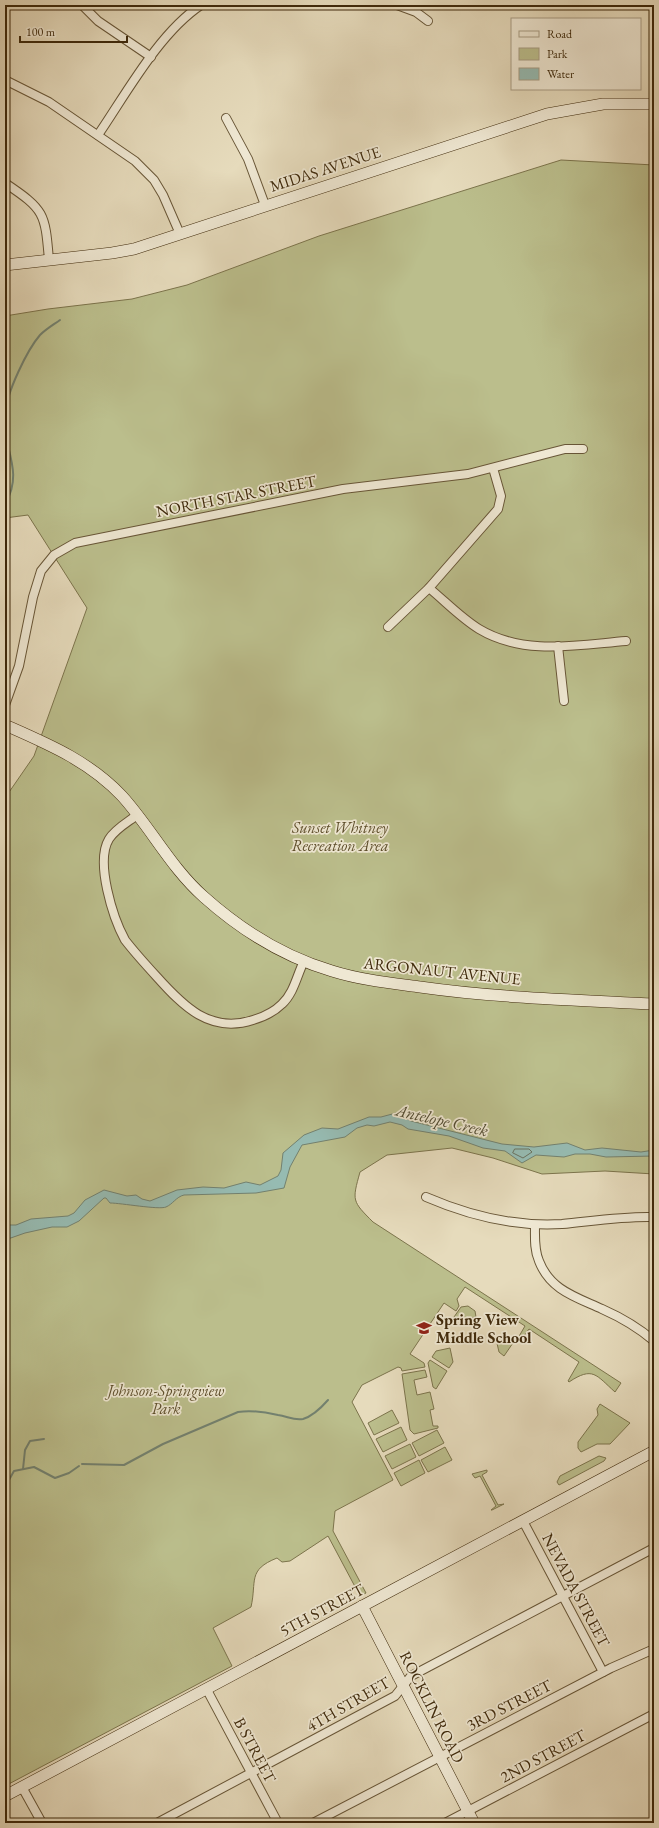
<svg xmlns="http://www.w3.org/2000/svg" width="659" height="1828" viewBox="0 0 659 1828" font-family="'EB Garamond',serif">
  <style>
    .green { fill: #bbbe8c; stroke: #7c744c }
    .water { fill: #96bbb2; stroke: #73816f }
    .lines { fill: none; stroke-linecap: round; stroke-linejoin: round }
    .shore { stroke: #6a725e; stroke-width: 1 }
    .stream { stroke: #73816f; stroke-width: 2 }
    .street-casing { stroke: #685637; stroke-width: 10 }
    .secondary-casing { stroke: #3e290b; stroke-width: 12 }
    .street { stroke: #efe8d3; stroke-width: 8 }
    .secondary { stroke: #efe8d3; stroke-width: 11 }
    .labels { text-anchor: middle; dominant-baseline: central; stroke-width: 3.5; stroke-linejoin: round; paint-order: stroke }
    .street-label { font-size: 16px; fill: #3e290b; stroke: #efe8d3 }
    .park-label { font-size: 16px; font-style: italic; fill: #5d4e2b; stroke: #efe8d3 }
    .poi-label { font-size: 16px; font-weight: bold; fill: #3e290b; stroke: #efe8d3; text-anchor: start }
    .water-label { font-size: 17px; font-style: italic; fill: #544e35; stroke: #efe8d3 }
  </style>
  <rect width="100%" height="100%" fill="#e6dbbc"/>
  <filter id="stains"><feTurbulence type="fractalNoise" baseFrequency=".005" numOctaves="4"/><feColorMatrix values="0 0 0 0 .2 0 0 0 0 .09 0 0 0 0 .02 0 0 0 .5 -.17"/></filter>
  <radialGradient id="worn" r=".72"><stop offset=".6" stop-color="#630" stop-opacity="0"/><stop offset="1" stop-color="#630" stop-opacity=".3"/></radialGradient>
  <g class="green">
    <path d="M561,160L654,165V1174L605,1171L542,1174L493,1158L452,1148L387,1155L360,1172C352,1201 352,1201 373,1222L621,1383L615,1392C596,1375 593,1366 569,1382L568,1381L579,1362L529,1329L521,1340L518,1338L525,1326L465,1287L457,1299L459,1306L456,1311L444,1303L410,1354L424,1363L425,1367L402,1371L401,1368L398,1367L362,1385L352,1402L393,1480L335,1511L333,1531L366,1593L360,1596L328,1536L290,1561L282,1562L277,1558C247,1570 257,1581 251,1607L213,1628L232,1666L5,1786V798L34,756L87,608L28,515L5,518V316L48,309L132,299L187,285L319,236Z"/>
    <polygon points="468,1306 475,1311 476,1317 455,1321 454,1317 461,1307"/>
    <polygon points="509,1336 515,1340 504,1356 499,1352 496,1339"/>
    <polygon points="450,1348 453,1362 449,1368 432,1357 436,1351"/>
    <polygon points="430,1360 447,1371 436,1389 433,1387 428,1363"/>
    <polygon points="425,1370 427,1377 414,1380 417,1395 430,1392 434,1409 430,1410 433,1426 438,1426 438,1428 414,1434 410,1430 402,1374"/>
    <polygon points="600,1404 630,1423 610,1444 597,1444 581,1452 578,1448 578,1442 598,1415 597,1409"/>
    <polygon points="392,1410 399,1423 374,1435 368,1423"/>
    <polygon points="401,1427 407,1440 383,1452 376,1439"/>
    <polygon points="437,1430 444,1443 419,1456 412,1443"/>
    <polygon points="410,1444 416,1457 392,1469 385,1456"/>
    <polygon points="445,1447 452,1460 428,1472 421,1460"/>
    <polygon points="599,1456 606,1458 604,1461 559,1485 557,1482 560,1476"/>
    <polygon points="419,1460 425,1473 401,1486 394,1473"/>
    <polygon points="487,1470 487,1472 482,1475 498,1505 504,1504 492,1510 491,1510 496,1506 480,1476 475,1478 472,1474"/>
  </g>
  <path class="water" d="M396,1113L411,1121L502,1144L534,1147L567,1143L585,1150L602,1148L641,1152L654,1150V1156L606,1157L590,1154H575L564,1157L536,1155L522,1163L505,1151L483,1148L449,1136L408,1129L402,1125L390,1122L374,1126L367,1125L357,1128L345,1137L302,1145L290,1167L284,1188L256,1193L184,1195C176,1197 173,1204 166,1207C159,1210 121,1203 110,1203L106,1198H104L79,1221L67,1227H52L25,1233L5,1240V1225H16L31,1219L68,1216L74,1213L85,1200L104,1190L127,1196L136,1195L142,1199L150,1201L177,1190L203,1187L224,1188L246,1182L260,1185L278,1176L281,1170L283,1153L304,1135L322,1128L338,1129L369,1117H381Z"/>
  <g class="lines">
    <polygon class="shore" points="515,1149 529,1149 532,1152 523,1158 513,1153"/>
    <g class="stream">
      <path d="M5,413C7,392 27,350 40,335C46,329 53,325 60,320"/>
      <path d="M5,434C11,460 20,479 5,504"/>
      <path d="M82,1464L124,1465L163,1444L238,1412C251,1410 265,1412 278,1415C287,1416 294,1421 303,1419C313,1416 321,1408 328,1400"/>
      <polyline points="23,1469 25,1450 30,1441 44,1439"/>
      <polyline points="5,1487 14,1471 34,1467 55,1478 69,1473 79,1466"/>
    </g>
    <g class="street-casing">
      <g id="street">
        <polyline points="82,5 98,21 151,57"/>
        <polyline points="397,5 416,12 428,21"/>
        <polyline points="5,80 49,102 135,161 154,180 163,195 180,234"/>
        <polyline points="226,118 248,159 265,205"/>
        <path d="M98,135C126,94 159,33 201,5"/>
        <path d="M5,183C45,210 45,213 49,260"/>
        <path d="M429,588C446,602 461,618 479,629C524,656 577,645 626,641"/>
        <polyline points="388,627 429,588 498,509 501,496 493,468"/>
        <polyline points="558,646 564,701"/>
        <polyline points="5,705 19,666 33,597 41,571 54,555 75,543 343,489 468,474 565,449 583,449"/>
        <path d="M137,815C128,822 115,829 109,839C95,862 113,918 125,940C135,953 146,965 157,977C183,1006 210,1034 253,1020C263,1017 274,1012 282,1004C294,993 297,975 304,961"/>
        <path d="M426,1197C470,1216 514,1227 562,1224C593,1221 623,1216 654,1217"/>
        <path d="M535,1225C535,1237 534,1250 539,1261C550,1290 576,1297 602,1309C620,1317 639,1328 654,1341"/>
        <polyline points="523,1521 603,1672"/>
        <polyline points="207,1690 278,1823"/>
        <polyline points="22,1787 42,1823"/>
        <polyline points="157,1823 395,1696 411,1676 654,1548"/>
        <polyline points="313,1823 611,1668 654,1649"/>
        <polyline points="445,1823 654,1714"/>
      </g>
    </g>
    <g class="secondary-casing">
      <g id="secondary">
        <polyline points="5,265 112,253 134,249 547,114 603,104 654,104"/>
        <path d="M5,725C48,744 89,761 122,796C151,828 171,868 204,897C241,930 284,957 332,971C361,980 390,983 420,987C497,998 576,1000 654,1004"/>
        <polyline points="362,1606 474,1823"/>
        <polyline points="5,1796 654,1451"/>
      </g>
    </g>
    <use href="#street" class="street"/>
    <use href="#secondary" class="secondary"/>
  </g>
  <defs>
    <g id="school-bare" transform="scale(1.2)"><path d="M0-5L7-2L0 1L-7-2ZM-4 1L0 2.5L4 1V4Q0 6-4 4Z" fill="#8f2418" stroke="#efe8d3" stroke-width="2.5" paint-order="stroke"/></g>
  </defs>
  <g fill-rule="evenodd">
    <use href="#school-bare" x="424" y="1328"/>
  </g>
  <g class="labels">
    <g class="street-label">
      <text transform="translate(325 169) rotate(-18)">MIDAS AVENUE</text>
      <text transform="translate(236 496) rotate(-11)">NORTH STAR STREET</text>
      <text transform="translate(442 971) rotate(6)">ARGONAUT AVENUE</text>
      <text transform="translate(576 1590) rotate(62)">NEVADA STREET</text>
      <text transform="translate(322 1610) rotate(-28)">5TH STREET</text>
      <text transform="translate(348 1704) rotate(-30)">4TH STREET</text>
      <text transform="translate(509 1705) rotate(-27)">3RD STREET</text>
      <text transform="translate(432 1707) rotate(63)">ROCKLIN ROAD</text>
      <text transform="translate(255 1750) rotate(62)">B STREET</text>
      <text transform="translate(543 1756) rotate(-28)">2ND STREET</text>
    </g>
    <g class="park-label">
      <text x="340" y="827">Sunset Whitney<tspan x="340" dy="18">Recreation Area</tspan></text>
      <text x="166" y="1390">Johnson-Springview<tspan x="166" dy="18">Park</tspan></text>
    </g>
    <g class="poi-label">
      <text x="436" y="1319">Spring View<tspan x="436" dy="18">Middle School</tspan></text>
    </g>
    <g class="water-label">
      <text transform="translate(442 1120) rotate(13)">Antelope Creek</text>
    </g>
  </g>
  <rect width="659" height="1828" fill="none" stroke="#e6dbbc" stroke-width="20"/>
  <rect x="6" y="6" width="647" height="1816" fill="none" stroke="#3e290b" stroke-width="2"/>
  <rect x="10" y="10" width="639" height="1808" fill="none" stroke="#3e290b"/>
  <rect x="511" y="18" width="130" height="72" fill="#efe8d3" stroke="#a89c83"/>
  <rect x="519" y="31" width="20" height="6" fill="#efe8d3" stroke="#a89c83"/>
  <text x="547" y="38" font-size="12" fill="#3e290b">Road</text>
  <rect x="519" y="48" width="20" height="12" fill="#bbbe8c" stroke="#a89c83"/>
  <text x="547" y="58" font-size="12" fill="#3e290b">Park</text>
  <rect x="519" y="68" width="20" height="12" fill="#96bbb2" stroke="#a89c83"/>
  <text x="547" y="78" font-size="12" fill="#3e290b">Water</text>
  <path d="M20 36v6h107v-6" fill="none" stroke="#3e290b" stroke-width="2"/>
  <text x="26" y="36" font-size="12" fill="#3e290b" stroke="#efe8d3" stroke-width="3" paint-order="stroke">100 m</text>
  <rect width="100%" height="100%" filter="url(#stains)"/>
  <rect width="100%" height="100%" fill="url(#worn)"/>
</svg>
